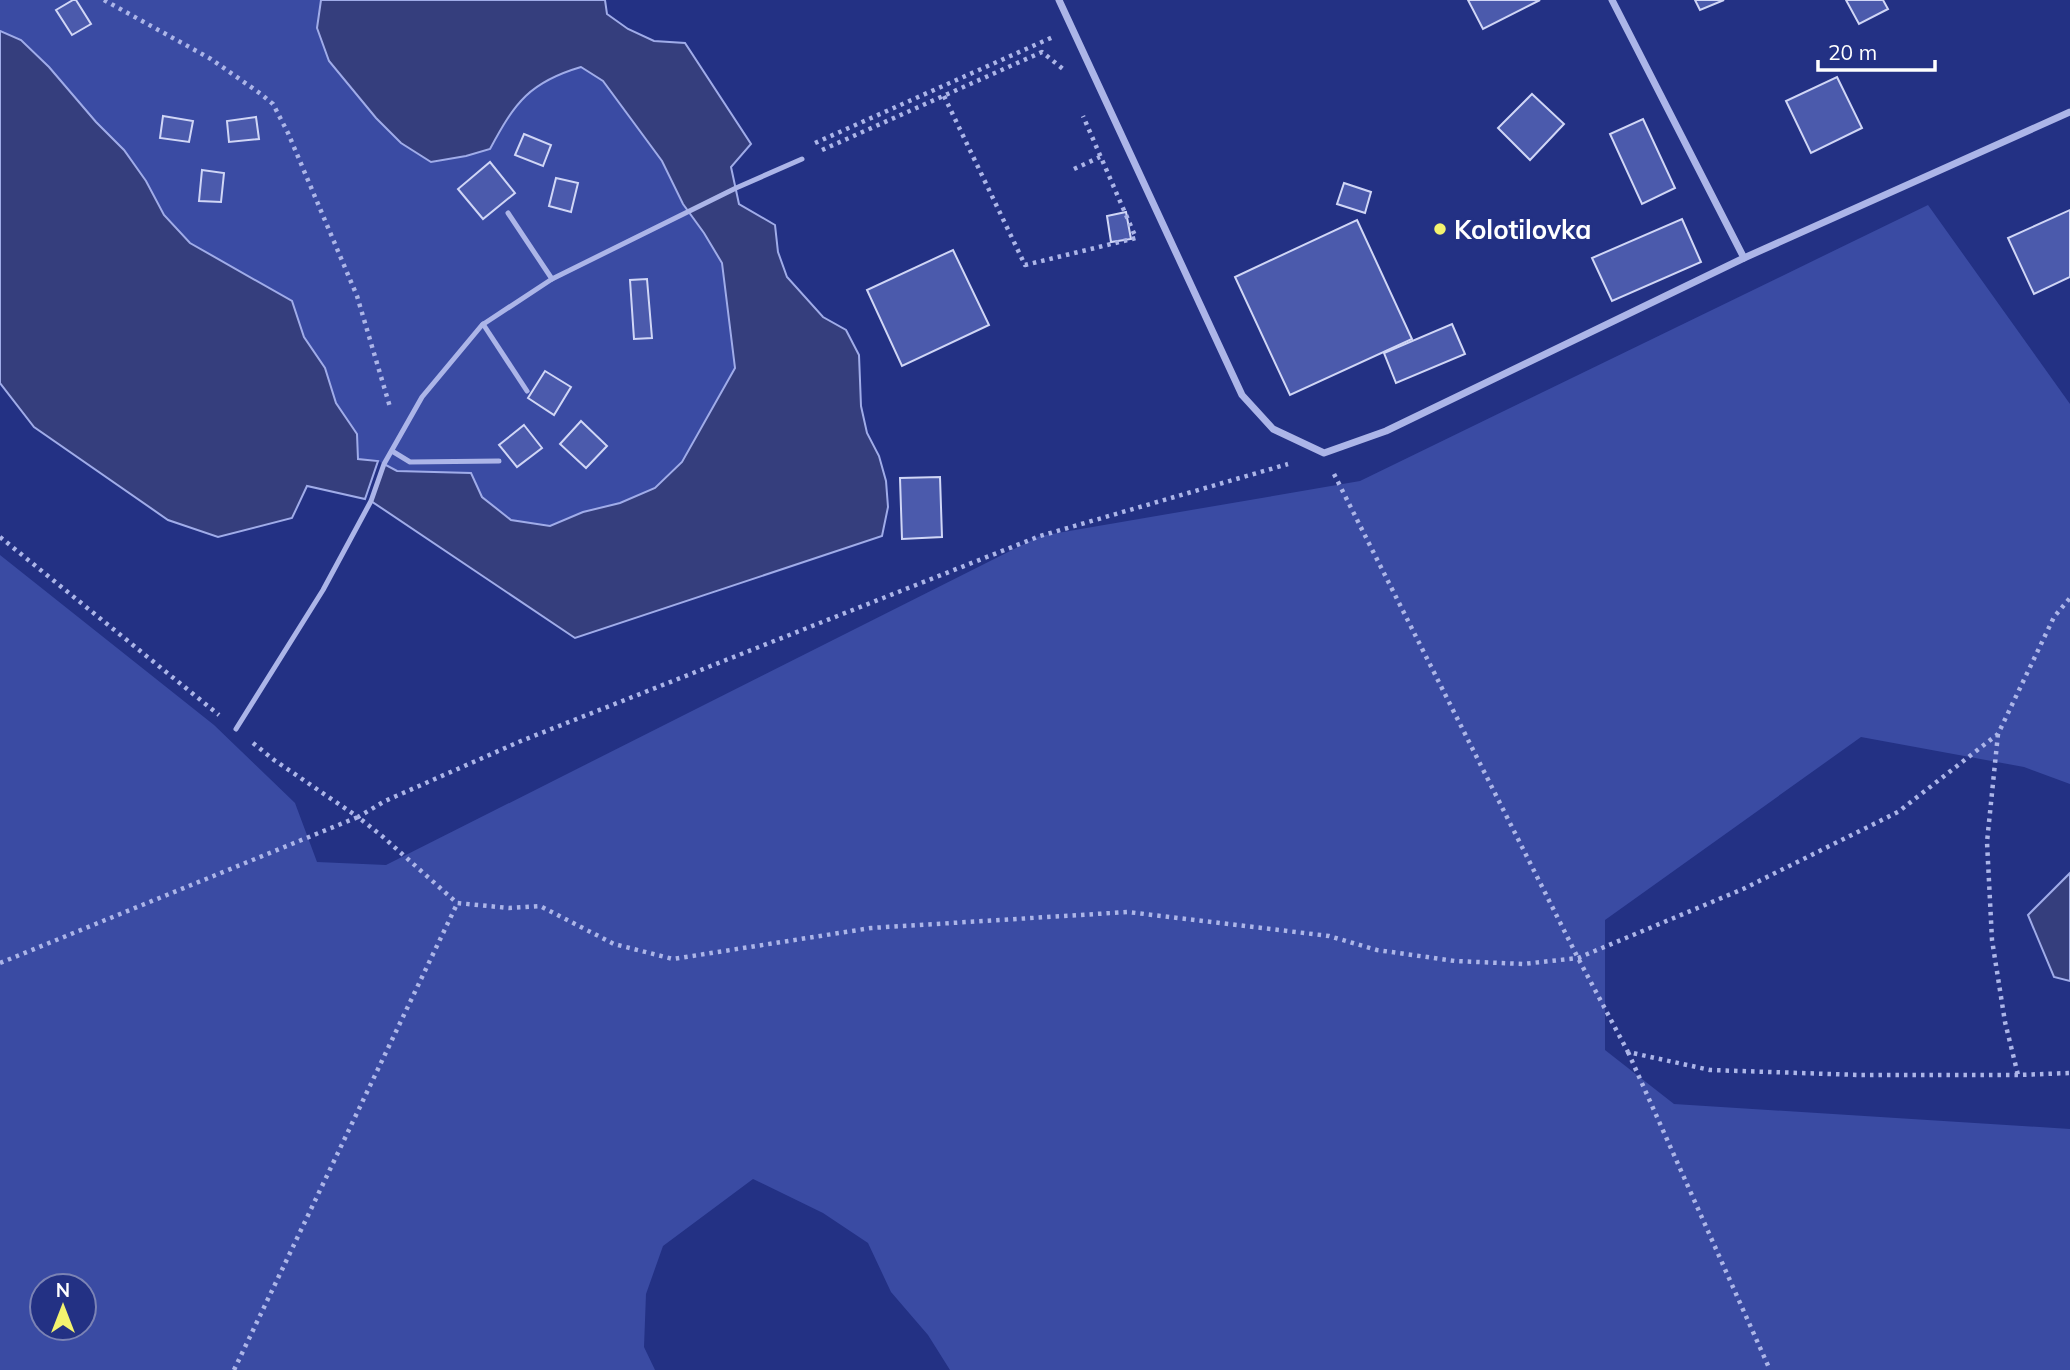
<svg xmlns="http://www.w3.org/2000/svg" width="2070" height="1370" viewBox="0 0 2070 1370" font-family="Mulish,sans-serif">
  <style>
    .green { fill: #3a4ba3; fill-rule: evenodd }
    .water { fill: #353e7d; stroke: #a0ace9; stroke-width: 2 }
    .building { fill: #4b5aac; stroke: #d0d6f6; stroke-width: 2 }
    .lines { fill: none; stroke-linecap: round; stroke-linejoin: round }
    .path { stroke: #acb5e8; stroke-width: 4.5; stroke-dasharray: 3.5 5; stroke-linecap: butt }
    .lane { stroke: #acb5e8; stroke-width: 5 }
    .street { stroke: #acb5e8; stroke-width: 7 }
    .poi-dot { fill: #f3f36f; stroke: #233184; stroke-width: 2.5 }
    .labels { text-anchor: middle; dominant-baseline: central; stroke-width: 5; stroke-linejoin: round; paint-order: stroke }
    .poi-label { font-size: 26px; font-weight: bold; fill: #fff; stroke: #233184; text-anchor: start }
  </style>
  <rect width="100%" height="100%" fill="#233184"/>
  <g class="green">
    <path d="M0,0H321L317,28L431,162L466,156L490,149C515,102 529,82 581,67L603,81L662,161L683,204L704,233L722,263L735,368L682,462L655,488L620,503L583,512L549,526L511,520L482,497L471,473L397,471L378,461L358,459L357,434L336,403L325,368L304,337L292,301L190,243L164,215L146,181L124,150L96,122L21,40L0,31Z"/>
    <path d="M1928,205L2070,404V784L2024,767L1861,737L1605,920V1050L1674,1104L2070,1129V1370H950L928,1335L891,1292L868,1243L823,1213L753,1179L663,1246L646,1294L644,1347L655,1370H0V555L214,725L295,803L317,862L386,865L1040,536L1360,481ZM84,1286V1328H42V1286Z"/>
  </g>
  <g class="water">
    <path d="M321,0H605L607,14L628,29L654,41L685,43L751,144L731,167L739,204L775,225L778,252L787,277L823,317L846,330L859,355L861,406L867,433L879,456L886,481L888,507L882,536L575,638L371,501L384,464L397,471L471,473L482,497L511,520L550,526L583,512L620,503L655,488L682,462L735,368L722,263L704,233L683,204L662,161L603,81L581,67C530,82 515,102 490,149L466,156L431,162L401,143L376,118L329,61L317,28Z"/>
    <polygon points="0,31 21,40 49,67 96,122 124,150 146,181 164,215 190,243 292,301 304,337 325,368 336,403 357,434 358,459 378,461 365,499 307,486 292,518 218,537 168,520 34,427 0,383"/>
    <polygon points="2070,873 2070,981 2054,977 2028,915"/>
  </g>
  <g class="building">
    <polygon points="73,0 76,0 91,24 72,35 56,10"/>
    <polygon points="1468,0 1540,0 1483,29"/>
    <polygon points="1695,0 1724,0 1700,10"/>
    <polygon points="1846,0 1883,0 1888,9 1859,24"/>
    <polygon points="1837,77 1862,128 1811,153 1786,101"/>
    <polygon points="1532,94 1564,124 1530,160 1498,128"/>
    <polygon points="163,116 193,121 189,142 160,138"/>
    <polygon points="256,117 259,139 229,142 227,121"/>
    <polygon points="1643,119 1675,188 1642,204 1610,134"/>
    <polygon points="524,134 551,145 543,166 515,155"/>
    <polygon points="490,162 515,193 483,219 458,189"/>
    <polygon points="202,170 224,173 221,202 199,201"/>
    <polygon points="556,178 578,183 571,212 549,206"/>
    <polygon points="1344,183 1371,192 1365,213 1337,204"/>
    <polygon points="2070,210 2070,277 2034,294 2008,238"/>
    <polygon points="1126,212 1131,239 1111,242 1107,216"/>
    <polygon points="1682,219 1701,262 1612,301 1592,258"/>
    <polygon points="1357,220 1412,339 1290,395 1235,277"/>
    <polygon points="953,250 989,325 902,366 867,290"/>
    <polygon points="647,279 652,338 634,339 630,280"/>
    <polygon points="1452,324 1465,354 1396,383 1384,353"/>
    <polygon points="545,371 571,387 554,415 528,398"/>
    <polygon points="581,421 607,446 586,468 560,444"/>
    <polygon points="524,425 542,448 517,467 499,445"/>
    <polygon points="940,477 942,537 902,539 900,478"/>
  </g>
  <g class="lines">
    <g class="path">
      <polyline points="104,0 211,59 261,94 273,104 288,133 357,296 390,407"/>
      <polyline points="944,96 1025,265 1136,238 1083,116"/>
      <polyline points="815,143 1053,37"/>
      <polyline points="822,150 1042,52 1063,69"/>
      <polyline points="1074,169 1100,157"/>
      <polyline points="1334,474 1578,958 1628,1052 1710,1070 1860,1075 2018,1075 2070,1073"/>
      <polyline points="0,537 219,715"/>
      <polyline points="1998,734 1987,842 1992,940 2005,1022 2018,1075"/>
      <polyline points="253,743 274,760 358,817 385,801 521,741 1040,536 1288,464"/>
      <polyline points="0,963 358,817 382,836 457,903 509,908 540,906 614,944 673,959 871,928 1128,912 1329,936 1377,950 1455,961 1523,964 1578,958 1743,889 1898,812 1998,734 2054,617 2070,598"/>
      <polyline points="1628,1052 1770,1370"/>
      <polyline points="234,1370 457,904"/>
    </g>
    <g class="lane">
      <polyline points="508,213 552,279"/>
      <polyline points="483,324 527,391"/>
      <polyline points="392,451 410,462 499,461"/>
      <polyline points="236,729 323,590 371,501 384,464 422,397 482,325 552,279 736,188 802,159"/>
    </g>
    <g class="street">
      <polyline points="1059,0 1242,395 1273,429 1324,453 1386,431 1744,258 2070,112"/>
      <polyline points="1612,0 1744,258"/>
    </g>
  </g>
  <circle class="poi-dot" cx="1440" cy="229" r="7"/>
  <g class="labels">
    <g class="poi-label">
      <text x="1454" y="229">Kolotilovka</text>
    </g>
  </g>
  <g transform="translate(63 1307)"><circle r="33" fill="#233184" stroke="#7b83b5" stroke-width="2"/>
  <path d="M0-5L12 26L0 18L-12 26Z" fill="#f3f36f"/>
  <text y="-10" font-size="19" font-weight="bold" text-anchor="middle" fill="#ffffff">N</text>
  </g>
  <path d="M1818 60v10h117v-10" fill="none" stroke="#ffffff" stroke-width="3.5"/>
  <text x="1828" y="60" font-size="21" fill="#ffffff" stroke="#233184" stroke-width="5" paint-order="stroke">20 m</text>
</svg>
